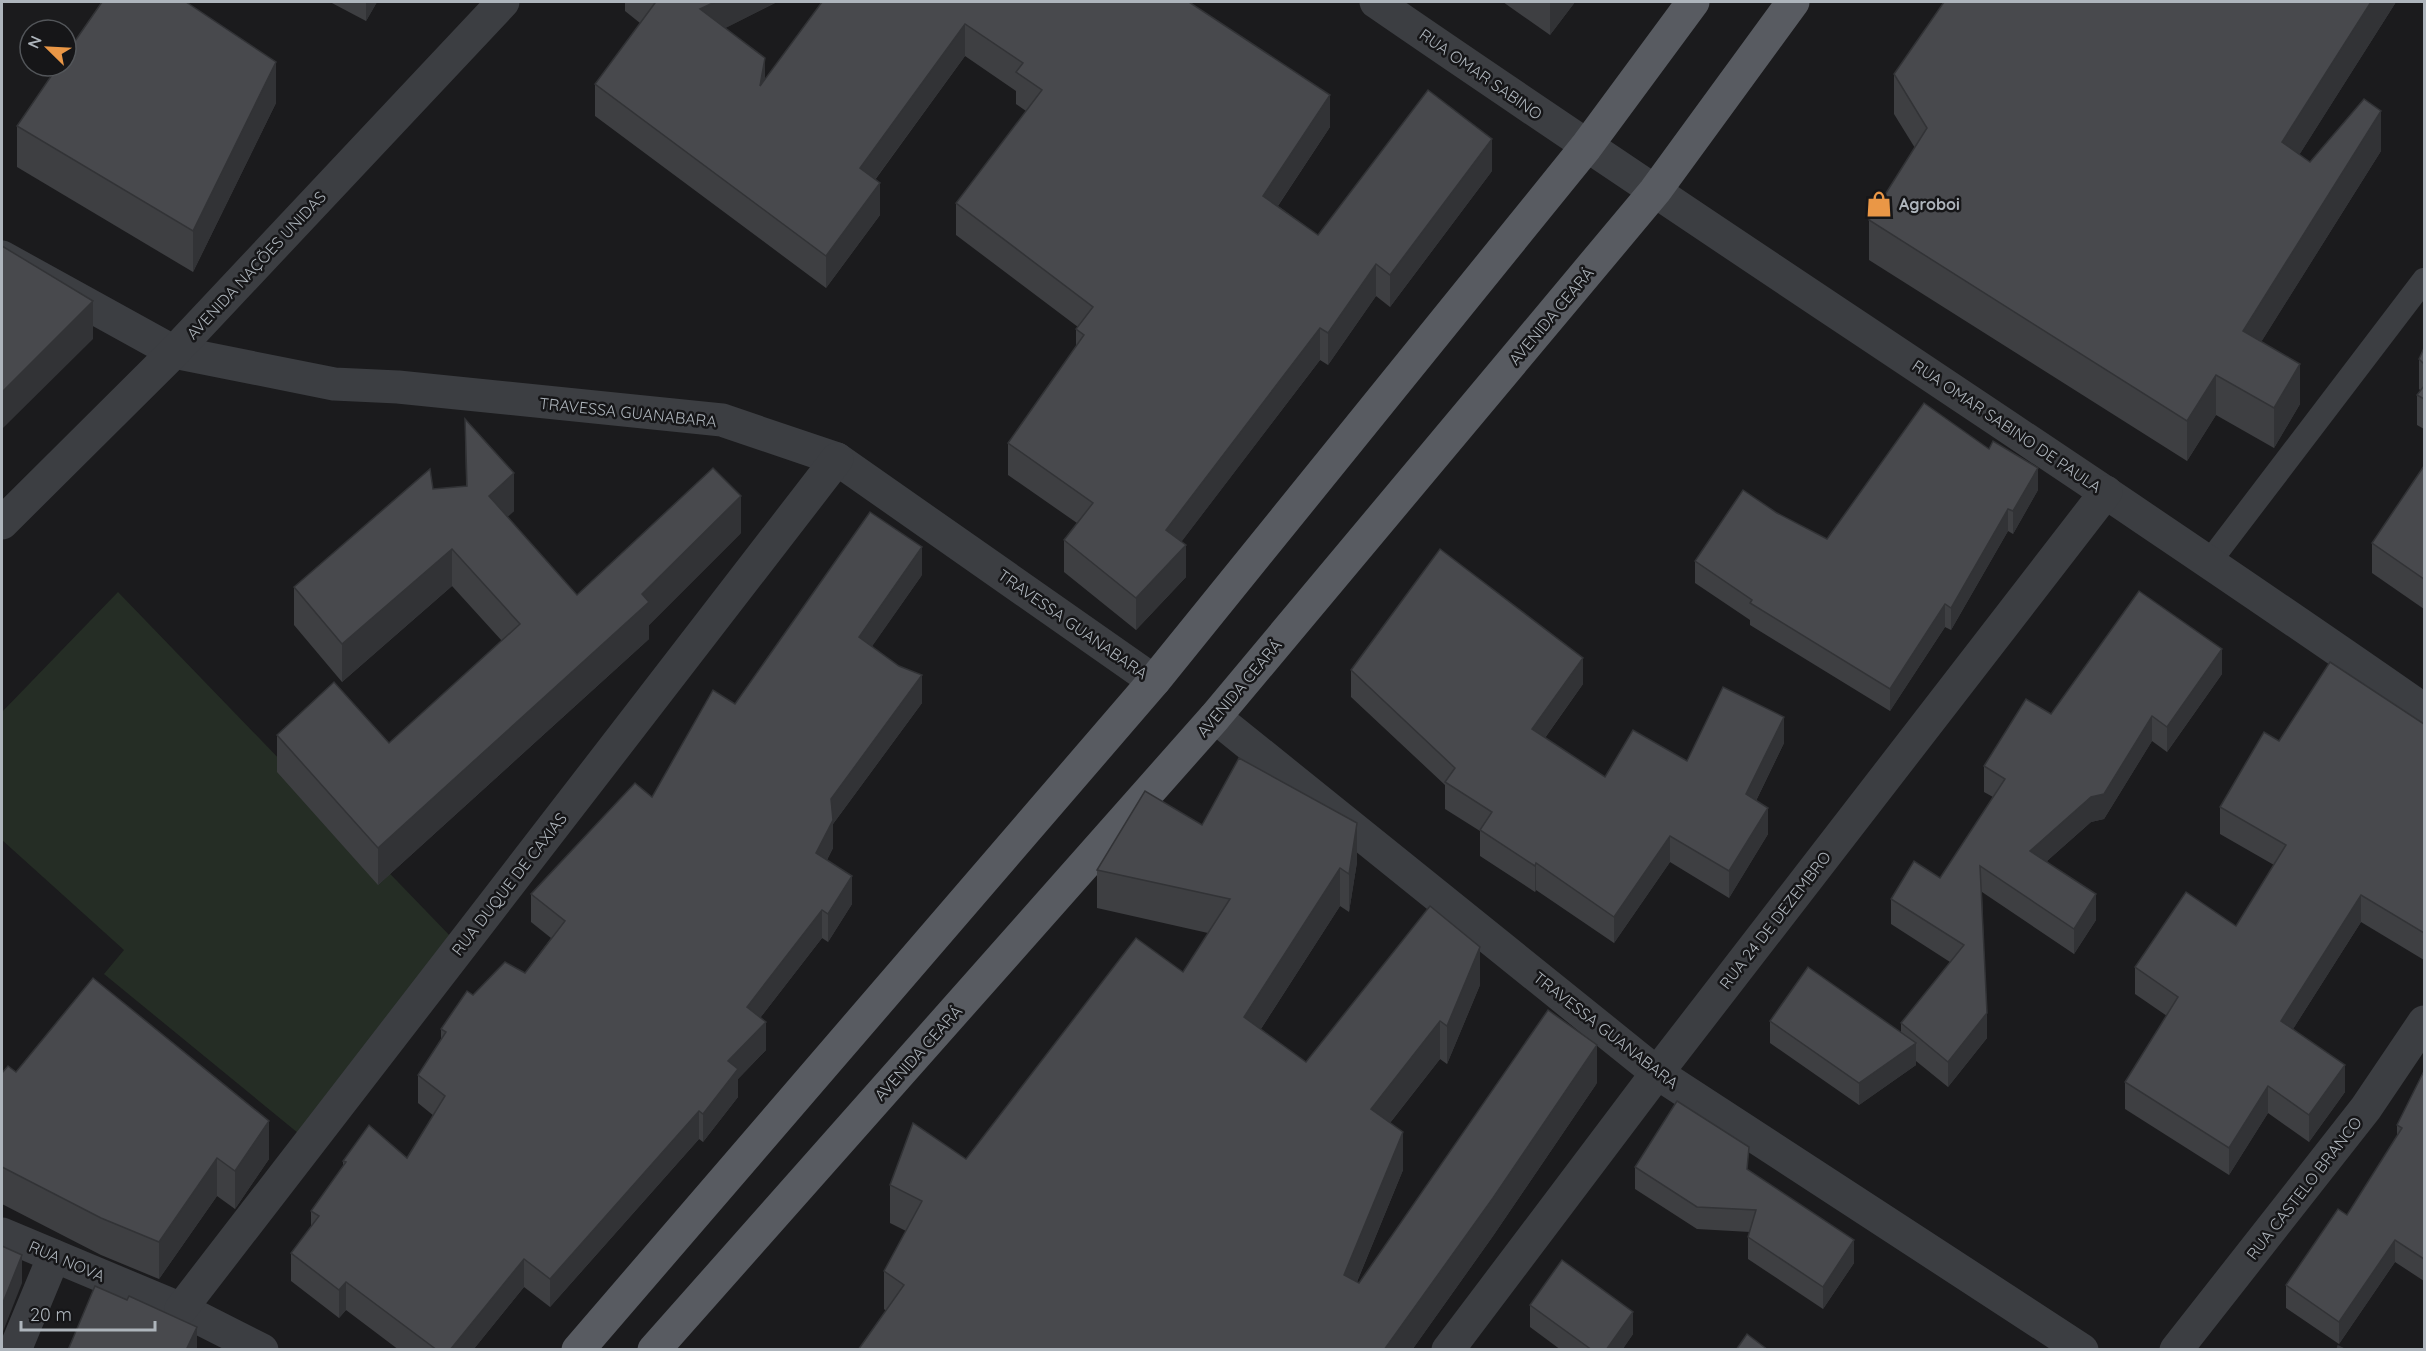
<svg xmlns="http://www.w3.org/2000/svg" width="2426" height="1351" viewBox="0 0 2426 1351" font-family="Quicksand,sans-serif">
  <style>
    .green { fill: #252d25 }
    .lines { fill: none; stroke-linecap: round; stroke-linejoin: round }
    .service { stroke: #3c3e42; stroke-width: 24 }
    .minor { stroke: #3c3e42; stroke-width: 33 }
    .tertiary { stroke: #3c3e42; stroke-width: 33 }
    .primary { stroke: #585b61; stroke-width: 33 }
    .wall { fill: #3e3f42 }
    .shaded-wall { fill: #323336 }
    .building { fill: #48494d; stroke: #323336; stroke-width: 1.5 }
    .labels { text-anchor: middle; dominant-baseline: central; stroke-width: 5; stroke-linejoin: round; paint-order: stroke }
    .street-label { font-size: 16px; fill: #aeb5bc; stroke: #161618 }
    .poi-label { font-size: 16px; font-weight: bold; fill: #aeb5bc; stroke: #161618; text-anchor: start }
  </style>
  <rect width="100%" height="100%" fill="#1b1b1d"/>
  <polygon class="green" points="118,592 454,940 298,1133 104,974 124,950 2,840 2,712"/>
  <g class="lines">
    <polyline class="service" points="2210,561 2424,280"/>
    <g class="minor">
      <path d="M1376,2C1723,241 2078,469 2424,710"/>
      <polyline points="2,257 174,352 334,384 398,387 722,420 837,459 1154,681"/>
      <polyline points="1215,717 1657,1073 2082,1350"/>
      <polyline points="2,1234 181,1309 262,1350"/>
      <polyline points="181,1309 837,459"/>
      <polyline points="15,1350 54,1256"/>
      <polyline points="1448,1350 1657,1073 2106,492"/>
      <polyline points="2176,1350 2366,1108 2424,1022"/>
    </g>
    <polyline class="tertiary" points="2,523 174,352 503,2"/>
    <g class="primary">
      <polyline points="578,1350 1154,681 1586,147 1693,2"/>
      <polyline points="654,1350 1215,717 1655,191 1793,2"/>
    </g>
  </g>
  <g class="wall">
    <polygon points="330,2 377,2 366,21"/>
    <polygon points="625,2 777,2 725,28 765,81 822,2 1189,2 1330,127 1278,206 1318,235 1492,171 1390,307 1376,296 1328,365 1320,360 1181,542 1186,577 1136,630 1064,572 1064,540 1077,523 1008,475 1008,443 1076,346 1076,329 1078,327 956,235 956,203 1026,111 1016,104 1016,91 965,56 875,180 880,215 826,288 595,116 595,84 640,23 625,11"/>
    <polygon points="1503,2 1575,2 1550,35"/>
    <polygon points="1944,2 2396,2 2299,155 2310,162 2381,151 2261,342 2300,404 2274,448 2216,415 2187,461 1869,260 1869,220 1915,148 1894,114 1894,74"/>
    <polygon points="276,103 193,272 17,167 17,126"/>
    <polygon points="2424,348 2424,429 2417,425 2417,395 2421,391 2419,389 2419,359"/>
    <polygon points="465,419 514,511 507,517 577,595 741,533 649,625 649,639 378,885 277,772 277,735 389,743 502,641 452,586 342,682 294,625 294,587 433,489 466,486"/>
    <polygon points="2424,466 2424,609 2372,573 2372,543"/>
    <polygon points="2038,490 2013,534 2008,531 1951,630 1945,627 1890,711 1750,625 1750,620 1695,583 1695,561 1777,513 1827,539"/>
    <polygon points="922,575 872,646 922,703 833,824 833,848 827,860 852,904 828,942 822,938 760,1018 766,1050 738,1079 738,1097 703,1142 699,1139 550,1307 524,1287 473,1350 399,1350 346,1310 339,1318 291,1281 291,1253 311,1227 311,1211 343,1167 343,1161 407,1158 434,1116 418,1103 418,1075 441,1039 441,1029 473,995 525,973 551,938 531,922 531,894 652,797 735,704"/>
    <polygon points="1351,670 1583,684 1545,738 1605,777 1784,743 1756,801 1768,834 1729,898 1670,862 1614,943 1536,890 1535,892 1480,856 1480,831 1445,809 1445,785 1351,697"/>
    <polygon points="2222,674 2167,752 2152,741 2104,819 2091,822 2047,861 2096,920 2074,954 1982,892 1987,1038 1948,1087 1916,1061 1916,1065 1859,1105 1770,1043 1770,1021 1901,1032 1901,1023 1950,962 1891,924 1891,899 1940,878 1993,797 1984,792 1984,766 2051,714"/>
    <polygon points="2424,724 2424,960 2361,922 2293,1029 2345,1092 2309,1142 2268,1113 2229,1175 2125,1109 2125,1082 2167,1016 2135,994 2135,967 2236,926 2274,865 2220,834 2220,807 2279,741"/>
    <polygon points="1202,825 1357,862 1349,912 1340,906 1261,1029 1306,1062 1480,985 1447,1064 1440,1059 1390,1123 1403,1170 1357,1282 1359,1283 1597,1083 1493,1236 1412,1350 886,1311 884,1309 884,1271 906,1231 890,1223 890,1185 966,1159 1183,972 1208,933 1097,908 1097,870"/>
    <polygon points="2424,1071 2424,1281 2395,1262 2339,1344 2286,1308 2286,1285 2347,1215 2397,1136 2397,1125"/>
    <polygon points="16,1072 269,1159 235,1209 217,1196 159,1279 101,1255 2,1204 2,1073"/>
    <polygon points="1635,1167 1749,1170 1854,1263 1823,1309 1748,1259 1748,1237 1750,1232 1697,1229 1635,1189"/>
    <polygon points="1530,1305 1633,1334 1622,1350 1561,1350 1530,1327"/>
  </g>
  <g class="shaded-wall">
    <polygon points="366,2 377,2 366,21"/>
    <polygon points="715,2 777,2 700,41 700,9"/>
    <polygon points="1551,2 1575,2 1550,35 1550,3"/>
    <polygon points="2371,2 2396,2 2282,182 2282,142"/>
    <polygon points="965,24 965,56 860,200 860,168"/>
    <polygon points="765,58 765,90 760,86"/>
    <polygon points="276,62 276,103 193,272 193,231"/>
    <polygon points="1330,95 1330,127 1263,228 1263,196"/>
    <polygon points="2381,111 2381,151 2243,371 2243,331"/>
    <polygon points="1492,139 1492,171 1390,307 1390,275"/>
    <polygon points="880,183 880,215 826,288 826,256"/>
    <polygon points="1376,264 1376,296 1328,365 1328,333"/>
    <polygon points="93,301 93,339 2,429 2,392"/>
    <polygon points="1320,328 1320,360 1166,562 1166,530"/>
    <polygon points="2300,364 2300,404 2274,448 2274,408"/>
    <polygon points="2216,375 2216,415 2187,461 2187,421"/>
    <polygon points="2038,468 2038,490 2013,534 2013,511"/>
    <polygon points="514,473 514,511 489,534 489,496"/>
    <polygon points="741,496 741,533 649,625 649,639 378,885 378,848 642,594"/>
    <polygon points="2008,509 2008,531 1951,630 1951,608"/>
    <polygon points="1186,545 1186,577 1136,630 1136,598"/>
    <polygon points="922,547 922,575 859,665 859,637"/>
    <polygon points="452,549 452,586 342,682 342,644"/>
    <polygon points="1945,604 1945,627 1890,711 1890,689"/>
    <polygon points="2222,649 2222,674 2167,752 2167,727"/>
    <polygon points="1583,658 1583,684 1532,756 1532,729"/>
    <polygon points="922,675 922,703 833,824 833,848 816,881 816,853 831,799"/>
    <polygon points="2152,716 2152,741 2104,819 2091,822 2030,876 2030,851"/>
    <polygon points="1784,717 1784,743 1746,821 1746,794"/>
    <polygon points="1768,808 1768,834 1729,898 1729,871"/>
    <polygon points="1357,823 1357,862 1349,912 1349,874"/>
    <polygon points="1670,836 1670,862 1614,943 1614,917"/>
    <polygon points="1536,863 1536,890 1535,892 1535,866"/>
    <polygon points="1340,868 1340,906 1244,1055 1244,1017"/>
    <polygon points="852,876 852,904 828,942 828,914"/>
    <polygon points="2096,894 2096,920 2074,954 2074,929"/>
    <polygon points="2361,895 2361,922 2281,1048 2281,1021"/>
    <polygon points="822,910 822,938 747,1035 747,1007"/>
    <polygon points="1480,947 1480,985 1447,1064 1447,1026"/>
    <polygon points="1987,1013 1987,1038 1948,1087 1948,1062"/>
    <polygon points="1440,1021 1440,1059 1371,1147 1371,1109"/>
    <polygon points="766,1022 766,1050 738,1079 738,1097 703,1142 703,1114 728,1061"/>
    <polygon points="1916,1043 1916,1065 1859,1105 1859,1083"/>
    <polygon points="1597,1045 1597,1083 1493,1236 1412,1350 1384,1350"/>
    <polygon points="2345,1065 2345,1092 2309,1142 2309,1115"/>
    <polygon points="2268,1086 2268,1113 2229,1175 2229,1148"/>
    <polygon points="699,1111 699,1139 550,1307 550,1279"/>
    <polygon points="269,1121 269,1159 235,1209 235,1171"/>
    <polygon points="1403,1132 1403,1170 1344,1313 1344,1275"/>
    <polygon points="217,1158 217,1196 159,1279 159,1242"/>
    <polygon points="1854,1240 1854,1263 1823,1309 1823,1287"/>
    <polygon points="2395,1240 2395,1262 2339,1344 2339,1322"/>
    <polygon points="22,1255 22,1283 2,1334 2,1305"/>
    <polygon points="524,1259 524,1287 473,1350 450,1350"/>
    <polygon points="346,1282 346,1310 339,1318 339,1290"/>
    <polygon points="1633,1312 1633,1334 1622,1350 1606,1350"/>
    <polygon points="197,1327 197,1350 186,1350"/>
  </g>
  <g class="building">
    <polygon points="102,2 186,2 276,62 193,231 17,126 58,66 66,66 66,54"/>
    <polygon points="653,2 715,2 700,9 765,58 760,86 822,2 1189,2 1330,95 1263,196 1318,235 1428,90 1492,139 1390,275 1376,264 1328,333 1320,328 1166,530 1186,545 1136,598 1064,540 1093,503 1008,443 1084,335 1076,329 1093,307 956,203 1042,90 1016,72 1023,63 965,24 860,168 880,183 826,256 595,84 655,3"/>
    <polygon points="1944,2 2371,2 2282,142 2310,162 2364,99 2381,111 2243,331 2300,364 2274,408 2216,375 2187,421 1869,220 1927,128 1894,74"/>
    <polygon points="2,246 93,301 2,392"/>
    <polygon points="2424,348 2424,364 2419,359"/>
    <polygon points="2424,386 2424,399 2417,395"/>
    <polygon points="1924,403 1989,449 1993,441 2038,468 2013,511 2008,509 1951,608 1945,604 1890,689 1750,603 1752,600 1695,561 1743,490 1777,513 1827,539"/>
    <polygon points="465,419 514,473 489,496 577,595 713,468 741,496 642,594 649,602 378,848 277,735 334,682 389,743 520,624 452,549 342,644 294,587 430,469 433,489 467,486"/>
    <polygon points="2424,466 2424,579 2372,543"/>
    <polygon points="870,512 922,547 859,637 899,666 922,675 831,799 833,820 816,853 852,876 828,914 822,910 747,1007 766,1022 728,1061 738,1069 703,1114 699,1111 550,1279 524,1259 450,1350 437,1350 346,1282 339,1290 291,1253 319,1216 311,1211 346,1162 343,1161 369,1125 407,1158 445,1096 418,1075 446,1032 441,1029 467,991 473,995 505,962 525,973 565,921 531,894 635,783 652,797 713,690 735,704"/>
    <polygon points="1440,549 1583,658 1532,729 1605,777 1633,730 1687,761 1723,687 1784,717 1746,794 1768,808 1729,871 1670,836 1614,917 1536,863 1535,866 1480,830 1492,812 1445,782 1455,768 1351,670"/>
    <polygon points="2139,591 2222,649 2167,727 2152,716 2104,794 2091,797 2030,851 2096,894 2074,929 1980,866 1987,1013 1948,1062 1901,1023 1964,945 1891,899 1914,861 1940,878 2005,779 1984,766 2026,699 2051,714"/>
    <polygon points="2330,662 2424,724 2424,933 2361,895 2281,1021 2345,1065 2309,1115 2268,1086 2229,1148 2125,1082 2178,997 2135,967 2186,892 2236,926 2286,845 2220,807 2264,732 2279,741"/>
    <polygon points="1239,758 1357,823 1349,874 1340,868 1244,1017 1306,1062 1430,906 1480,947 1447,1026 1440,1021 1371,1109 1403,1132 1344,1275 1359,1283 1548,1010 1597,1045 1493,1198 1384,1350 858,1350 904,1285 884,1271 922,1201 890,1185 913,1123 966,1159 1136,938 1183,972 1230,899 1097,870 1145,791 1202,825"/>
    <polygon points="1808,967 1916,1043 1859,1083 1770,1021"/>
    <polygon points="93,978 269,1121 235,1171 217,1158 159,1242 101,1218 2,1167 2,1073 8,1066 16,1072"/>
    <polygon points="2424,1071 2424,1259 2395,1240 2339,1322 2286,1285 2338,1209 2347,1215 2402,1128 2397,1125"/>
    <polygon points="1677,1101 1749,1147 1747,1169 1854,1240 1823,1287 1748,1237 1756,1210 1697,1207 1635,1167"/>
    <polygon points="2,1246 22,1255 2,1305"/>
    <polygon points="1562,1260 1633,1312 1606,1350 1592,1350 1530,1305"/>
    <polygon points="95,1286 127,1300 129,1296 197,1327 186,1350 68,1350"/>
    <polygon points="1747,1334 1768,1350 1736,1350"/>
    <polygon points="2338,1346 2346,1350 2337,1350"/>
  </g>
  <defs>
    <g id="shop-bare" transform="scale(2.07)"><path d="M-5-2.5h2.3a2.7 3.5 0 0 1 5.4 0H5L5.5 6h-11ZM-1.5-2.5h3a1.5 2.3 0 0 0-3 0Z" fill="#ea9746" stroke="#161618" stroke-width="2.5" paint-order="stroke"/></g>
  </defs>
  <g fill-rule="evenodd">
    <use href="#shop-bare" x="1879" y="204"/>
  </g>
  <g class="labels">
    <g class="street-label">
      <text transform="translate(1481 74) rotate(35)">RUA OMAR SABINO</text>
      <text transform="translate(256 265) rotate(-47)">AVENIDA NAÇÕES UNIDAS</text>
      <text transform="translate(1551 316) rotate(-50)">AVENIDA CEARÁ</text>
      <text transform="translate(628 412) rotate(6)">TRAVESSA GUANABARA</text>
      <text transform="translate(2007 426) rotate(34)">RUA OMAR SABINO DE PAULA</text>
      <text transform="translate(1073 624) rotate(35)">TRAVESSA GUANABARA</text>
      <text transform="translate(1239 688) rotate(-50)">AVENIDA CEARÁ</text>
      <text transform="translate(509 884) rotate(-52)">RUA DUQUE DE CAXIAS</text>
      <text transform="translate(1775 920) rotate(-52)">RUA 24 DE DEZEMBRO</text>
      <text transform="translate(1606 1030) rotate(38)">TRAVESSA GUANABARA</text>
      <text transform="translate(918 1053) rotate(-48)">AVENIDA CEARÁ</text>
      <text transform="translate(2304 1188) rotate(-52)">RUA CASTELO BRANCO</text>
      <text transform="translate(67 1261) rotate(23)">RUA NOVA</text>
    </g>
    <g class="poi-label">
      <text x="1899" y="204">Agroboi</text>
    </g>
  </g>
  <rect width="2426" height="1351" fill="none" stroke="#aeb5bc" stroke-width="6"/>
  <g transform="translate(48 48) rotate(294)"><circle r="28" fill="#161618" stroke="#53565a" stroke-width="1.5"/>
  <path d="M0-4.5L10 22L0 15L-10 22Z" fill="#ea9746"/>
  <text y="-9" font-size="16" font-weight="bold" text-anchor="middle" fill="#aeb5bc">N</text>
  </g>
  <path d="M21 1321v9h134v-9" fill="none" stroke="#aeb5bc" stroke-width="3"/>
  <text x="30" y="1321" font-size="18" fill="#aeb5bc" stroke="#161618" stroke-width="4.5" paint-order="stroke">20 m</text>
</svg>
